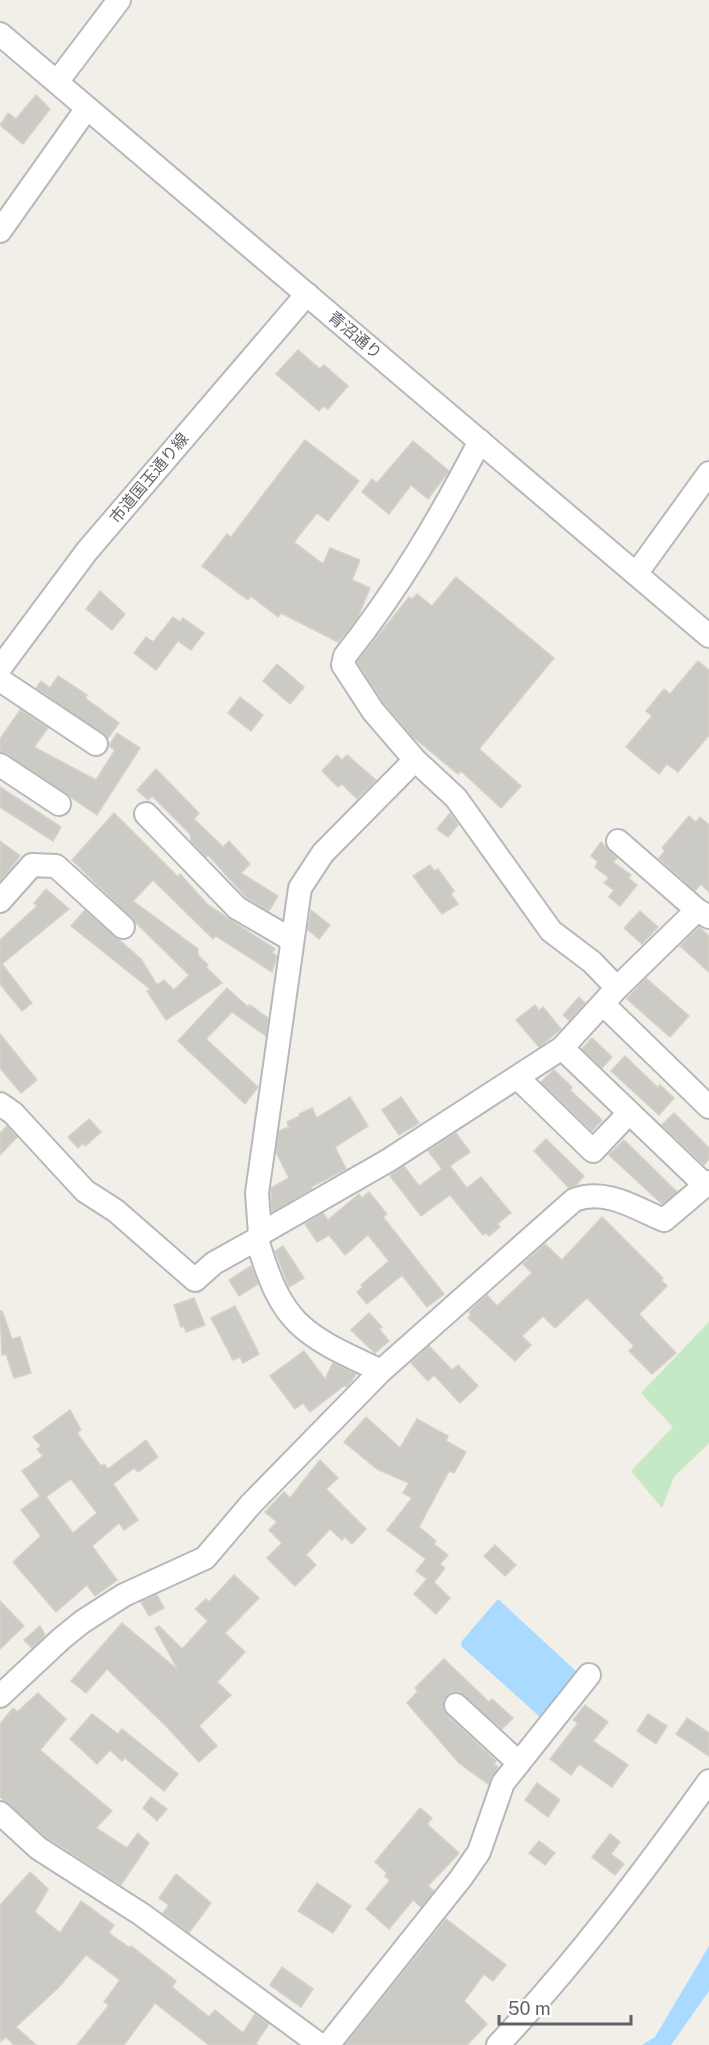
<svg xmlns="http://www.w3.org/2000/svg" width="709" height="2045" viewBox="0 0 709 2045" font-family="'Public Sans','Noto Sans JP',sans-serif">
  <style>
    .green { fill: #c5e8c5 }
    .water { fill: #aadaff }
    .building { fill: #cccac5; stroke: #d6d1c6; stroke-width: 1.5; fill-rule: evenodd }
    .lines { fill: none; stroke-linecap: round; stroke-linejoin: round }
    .minor-casing { stroke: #b5b8bc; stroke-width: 26 }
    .minor { stroke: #fff; stroke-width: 22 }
    .labels { text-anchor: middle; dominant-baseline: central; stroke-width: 4.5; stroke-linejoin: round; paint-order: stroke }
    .street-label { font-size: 16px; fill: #5f6368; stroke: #fff }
  </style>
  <rect width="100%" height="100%" fill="#f1efe8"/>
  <polygon class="green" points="709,1322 709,1443 674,1477 662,1508 631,1471 673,1427 641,1393"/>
  <g class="water">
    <polygon points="498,1599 577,1672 574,1681 547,1716 540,1717 462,1647 461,1642"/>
    <polygon points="709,1946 709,1991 671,2045 642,2045 655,2037"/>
  </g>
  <g class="building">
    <polygon points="36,95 50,109 23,144 0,125 8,113 16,119"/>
    <polygon points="298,350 320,369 324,365 348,386 328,409 323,406 319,411 276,374"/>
    <polygon points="305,440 359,481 328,521 317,513 294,542 323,564 330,548 360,560 352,580 370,588 357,619 338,642 281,613 278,617 251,596 248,600 202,566 227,534 231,537"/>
    <polygon points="413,441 449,471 428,499 411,485 389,514 362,492 372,479 377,483"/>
    <polygon points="456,577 554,658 479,749 521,786 501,808 461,771 458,774 412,736 384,703 357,662 409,597 412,599 417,594 432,606"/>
    <polygon points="100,591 125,614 112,630 86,609"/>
    <polygon points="173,617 180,622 183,618 204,633 191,650 178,641 156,670 134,653 146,637 153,642"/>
    <polygon points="698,661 709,670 709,735 678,772 667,764 659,774 626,747 652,716 646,711 664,689 670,694"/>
    <polygon points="277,664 304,687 290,704 263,681"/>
    <polygon points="58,676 87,695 85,698 119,723 108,738 36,688 41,681 50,688"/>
    <polygon points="240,697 263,715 251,731 228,713"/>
    <polygon points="20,710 48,728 34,747 96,780 115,750 109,746 117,733 140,748 97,815 7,754 0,752 0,739"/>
    <polygon points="337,755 342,760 347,755 376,780 357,799 342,784 338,787 322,771"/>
    <polygon points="156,769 199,813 194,819 223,847 229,841 250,864 241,873 278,896 269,911 246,897 208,855 206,857 191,841 190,834 152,796 148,800 137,790"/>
    <polygon points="0,787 61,827 53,841 0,807"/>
    <polygon points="114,813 178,877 180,874 208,905 275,949 272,953 277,956 272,972 216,936 213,939 153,880 133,901 198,949 198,955 208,965 206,967 222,983 166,1020 147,991 150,989 71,926 85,910 141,959 157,985 164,980 174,990 189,975 72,860"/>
    <polygon points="450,813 458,825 448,837 437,829"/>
    <polygon points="689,816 696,822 700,817 709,825 709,892 701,884 695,891 659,858 665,851 662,848"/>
    <polygon points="0,841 20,856 0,881"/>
    <polygon points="601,842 617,858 613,862 631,875 628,878 637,885 620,906 609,897 614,890 604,883 609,878 595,867 598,862 591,856"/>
    <polygon points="430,865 434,871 438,869 454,891 451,894 458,904 442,914 413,876"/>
    <polygon points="46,889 69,909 2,964 32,1003 22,1011 0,984 0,940 37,906 34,903"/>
    <polygon points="311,910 330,925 319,939 308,930"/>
    <polygon points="640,911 658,927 642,944 624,928"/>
    <polygon points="699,927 709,936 709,972 680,946"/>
    <polygon points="646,978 689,1016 670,1037 627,999"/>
    <polygon points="227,988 248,1007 250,1005 268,1018 266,1036 232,1012 206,1039 258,1087 245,1104 178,1041"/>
    <polygon points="579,997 585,1003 569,1020 563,1015"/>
    <polygon points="535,1005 539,1011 543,1007 561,1029 539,1047 516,1020"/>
    <polygon points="0,1034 37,1080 21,1093 0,1068"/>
    <polygon points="592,1038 612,1057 602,1068 582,1049"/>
    <polygon points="625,1056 658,1088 660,1085 674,1098 659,1115 611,1071"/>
    <polygon points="554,1070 572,1087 570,1090 602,1120 592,1131 541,1082"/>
    <polygon points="350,1097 368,1126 335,1147 346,1169 311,1187 312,1189 272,1212 271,1188 289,1178 276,1152 279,1131 289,1127 287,1122 300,1116 299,1114 312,1108 317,1118"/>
    <polygon points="401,1097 419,1123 399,1135 382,1110"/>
    <polygon points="674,1113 709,1148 709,1159 704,1165 662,1125"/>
    <polygon points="89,1119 101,1132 85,1146 83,1143 78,1148 68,1137"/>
    <polygon points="7,1126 17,1137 0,1155 0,1133"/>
    <polygon points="456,1133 470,1152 450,1166 467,1188 481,1177 511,1213 497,1224 500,1227 489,1236 486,1233 483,1235 450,1195 421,1216 390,1176 404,1166 419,1186 442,1169 428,1151"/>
    <polygon points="546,1139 584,1176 575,1186 569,1188 534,1151"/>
    <polygon points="624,1140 677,1192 662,1204 609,1155"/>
    <polygon points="369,1192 387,1214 383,1217 444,1294 427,1307 402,1275 367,1304 357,1292 363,1287 361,1285 389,1261 368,1235 345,1255 329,1235 317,1242 305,1224 323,1213 328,1220 359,1194 362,1198"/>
    <polygon points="602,1217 663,1278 661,1280 667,1286 639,1314 676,1353 652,1374 629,1351 634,1346 587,1298 555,1328 543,1316 522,1336 531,1345 515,1361 468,1318 471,1315 469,1312 487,1295 497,1306 532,1273 523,1264 545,1244 562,1260"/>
    <polygon points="283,1246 304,1278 289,1287 275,1251"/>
    <polygon points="251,1266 258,1284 239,1296 229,1280"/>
    <polygon points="194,1298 205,1325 186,1332 184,1326 181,1327 174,1305"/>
    <polygon points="235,1306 259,1354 243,1363 240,1357 233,1360 211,1318"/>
    <polygon points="0,1311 2,1311 12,1339 20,1337 31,1373 14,1378 6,1354 2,1355"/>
    <polygon points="369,1313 382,1327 379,1329 389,1341 375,1353 351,1330"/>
    <polygon points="429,1346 452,1370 458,1365 478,1386 460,1403 434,1375 428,1381 411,1363"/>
    <polygon points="304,1351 325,1379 333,1363 356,1374 347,1387 345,1385 310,1412 303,1403 295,1409 270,1376"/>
    <path d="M70,1410L81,1430L77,1433L101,1466L104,1464L108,1469L146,1440L158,1457L138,1472L134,1468L113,1484L138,1520L124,1530L119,1523L92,1546L117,1580L95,1596L87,1585L56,1612L13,1562L41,1536L21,1510L40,1496L22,1471L43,1456L37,1449L41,1446L33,1437ZM71,1479L97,1513L73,1533L46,1497Z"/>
    <polygon points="366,1417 400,1448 417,1419 448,1436 446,1441 466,1452 454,1473 449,1471 419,1527 436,1541 434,1544 448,1555 440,1564 445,1568 434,1582 450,1598 436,1614 414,1594 427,1579 416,1571 426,1559 387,1530 412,1498 403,1493 409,1483 377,1469 344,1442"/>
    <polygon points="320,1460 338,1478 326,1489 366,1529 352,1544 345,1537 342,1540 330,1529 306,1555 316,1565 295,1586 267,1558 282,1543 269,1530 277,1522 265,1512 284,1492 290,1498"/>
    <polygon points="495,1545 516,1565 505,1576 484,1556"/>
    <polygon points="234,1575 259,1598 225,1633 245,1652 217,1682 231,1695 199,1726 217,1746 199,1762 167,1727 107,1669 86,1693 71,1681 122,1623 178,1670 155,1628 159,1626 182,1649 208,1621 195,1609 206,1599 209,1602"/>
    <polygon points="157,1595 164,1608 149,1616 141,1602"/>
    <polygon points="0,1601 24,1626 0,1649"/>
    <polygon points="40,1626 45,1635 32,1648 24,1640"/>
    <polygon points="444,1659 489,1702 492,1699 513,1718 502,1729 460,1692 451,1692 443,1701 447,1715 496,1761 494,1764 498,1767 488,1784 459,1763 407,1703 418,1691 415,1688"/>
    <polygon points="38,1693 66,1719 40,1750 112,1811 96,1828 127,1848 138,1833 149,1843 121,1885 46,1837 0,1797 0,1724 13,1708 17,1712"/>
    <polygon points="585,1705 608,1722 593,1741 628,1765 612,1787 579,1764 571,1775 550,1759 578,1723 573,1720"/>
    <polygon points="92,1714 118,1734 122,1729 178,1774 164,1791 125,1758 122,1761 110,1750 97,1764 70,1739"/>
    <polygon points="648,1714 667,1726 656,1744 637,1731"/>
    <polygon points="687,1718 709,1733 709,1756 676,1734"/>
    <polygon points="537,1783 560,1800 548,1817 525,1800"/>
    <polygon points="151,1797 167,1809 157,1821 143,1808"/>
    <polygon points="420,1808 432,1818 427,1824 459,1853 428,1886 434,1891 421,1907 413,1900 389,1929 366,1909 390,1880 385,1876 387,1873 375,1862"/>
    <polygon points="610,1834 620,1842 611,1854 624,1864 615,1875 592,1857"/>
    <polygon points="539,1841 555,1853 545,1865 529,1853"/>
    <polygon points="30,1872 48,1889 35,1912 60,1933 81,1901 114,1925 109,1933 130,1948 131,1946 176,1981 172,1987 209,2017 215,2010 243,2033 255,2014 269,2024 256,2043 258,2045 209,2045 155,2003 124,2045 77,2045 109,2005 104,2002 120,1980 86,1955 59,1987 16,2027 36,2045 14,2045 6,2037 0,2042 0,1905"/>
    <polygon points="176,1874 211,1903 189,1933 163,1913 169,1905 159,1898"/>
    <polygon points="317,1883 351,1906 333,1933 298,1911"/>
    <polygon points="446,1919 506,1965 493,1981 484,1974 464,2001 487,2024 467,2045 345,2045"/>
    <polygon points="282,1967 313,1989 301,2007 270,1985"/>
  </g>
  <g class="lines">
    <g class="minor-casing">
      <g id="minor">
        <polyline points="0,34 709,636"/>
        <polyline points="57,82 119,0"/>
        <polyline points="0,231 87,108"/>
        <path d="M480,441C440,518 399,588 345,656L343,665L373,711L415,760L456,798L551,931L592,962L617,988"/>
        <polyline points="636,574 709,473"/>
        <polyline points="0,668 87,551 307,294"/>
        <polyline points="0,680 96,744"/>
        <polyline points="0,765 59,804"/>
        <polyline points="146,814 237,908 292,940"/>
        <polyline points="618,841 697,910"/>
        <polyline points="0,901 32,865 56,866 123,927"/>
        <polyline points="604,1005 709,1107"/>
        <polyline points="562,1048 705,1185"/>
        <polyline points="518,1078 593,1151 629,1113"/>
        <polyline points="0,1104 13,1113 85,1191 116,1211 195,1280 214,1263 257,1239"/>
        <polyline points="260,1234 389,1160 562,1048 617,988 697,910 709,917"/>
        <path d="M381,1371C302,1334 282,1326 257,1239L260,1234L257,1193L300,888L323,853L415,760"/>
        <path d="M0,1696L61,1639L82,1622L124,1595L205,1558L251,1504L381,1371L574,1200C606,1188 635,1208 664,1220L709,1182"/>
        <polyline points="456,1705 519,1763"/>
        <polyline points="0,1813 38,1848 141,1914 320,2045"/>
        <polyline points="328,2045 461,1878 479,1852 503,1783 589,1675"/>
        <path d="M498,2045C576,1962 643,1873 709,1781"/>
      </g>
    </g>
    <use href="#minor" class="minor"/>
  </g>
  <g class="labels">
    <g class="street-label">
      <text transform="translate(355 335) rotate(40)">青沼通り</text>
      <text transform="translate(149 478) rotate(-50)">市道国玉通り線</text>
    </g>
  </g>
  <path d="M499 2015v9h132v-9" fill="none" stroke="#5f6368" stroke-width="3"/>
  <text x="508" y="2015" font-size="18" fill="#5f6368" stroke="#ffffff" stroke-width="4.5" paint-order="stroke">50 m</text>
</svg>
